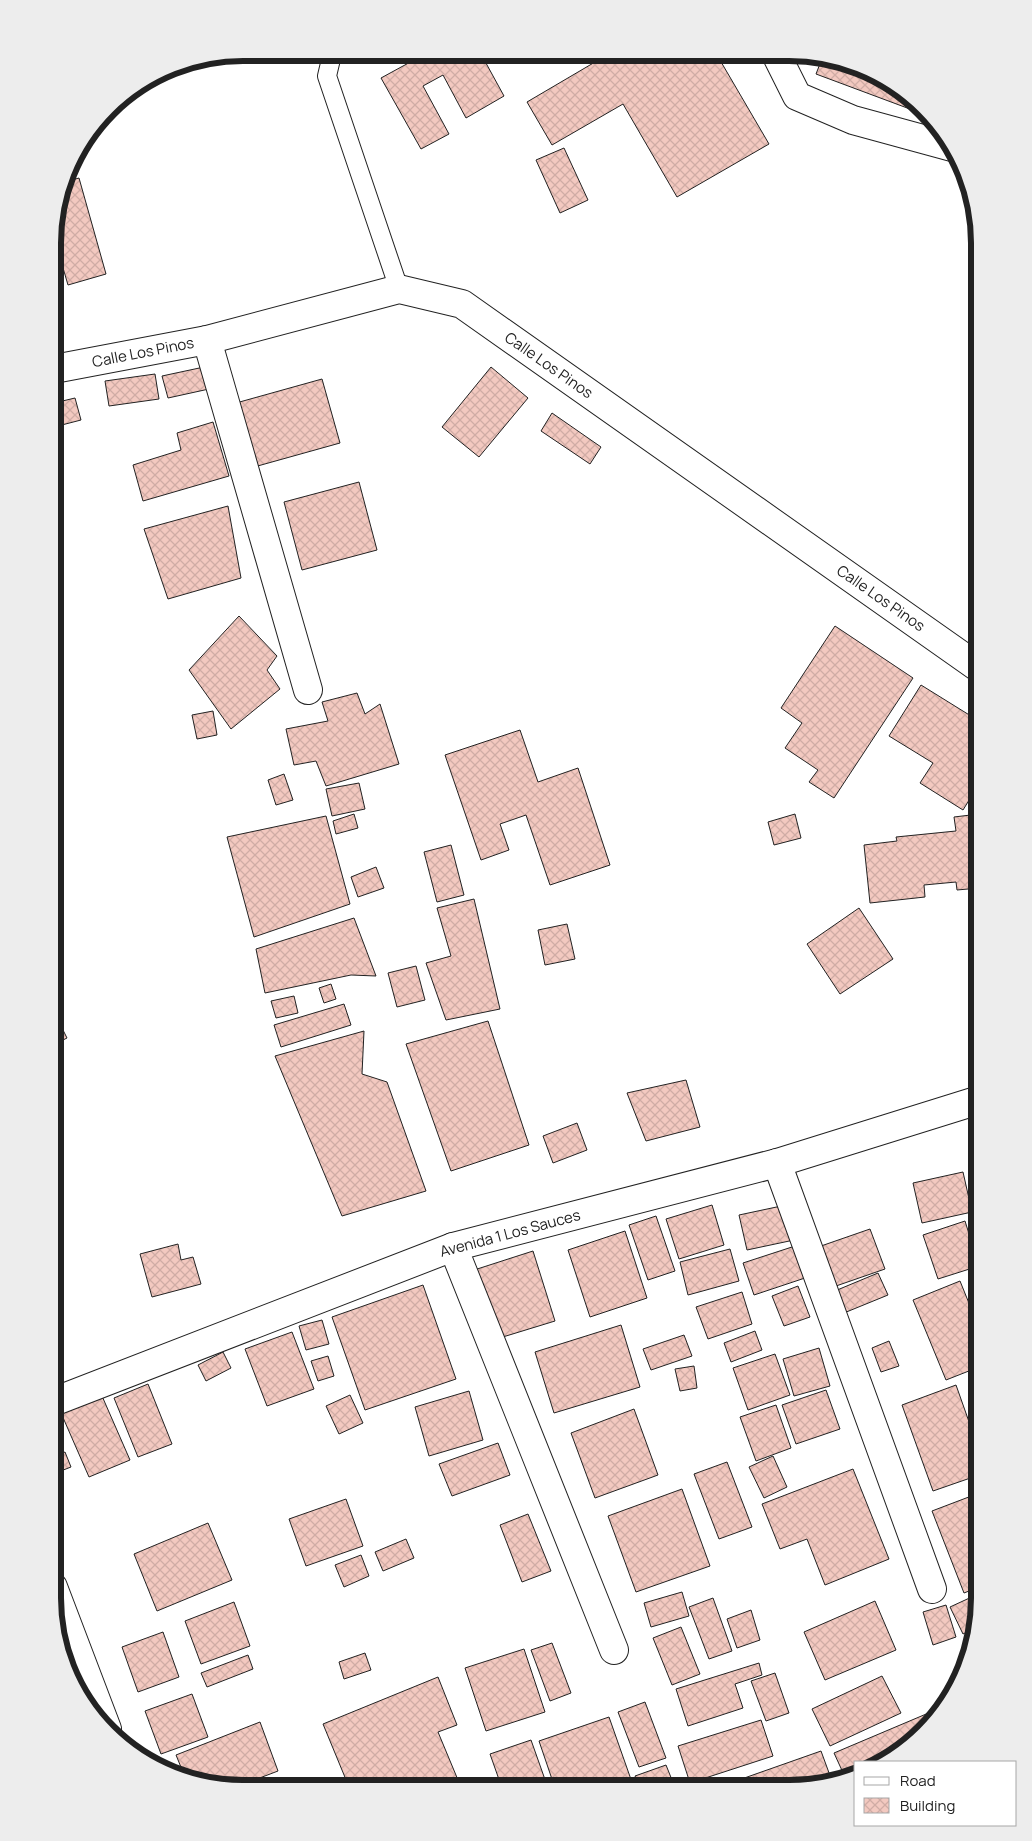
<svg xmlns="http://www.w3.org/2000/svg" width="1032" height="1841" viewBox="0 0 1032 1841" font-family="Manrope,sans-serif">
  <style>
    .building { fill: url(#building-cross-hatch); stroke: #222 }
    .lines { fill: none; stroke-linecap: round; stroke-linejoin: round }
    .service-casing { stroke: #222; stroke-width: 20 }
    .minor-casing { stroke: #222; stroke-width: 30 }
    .tertiary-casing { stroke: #222; stroke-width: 30 }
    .service { stroke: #fff; stroke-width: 18 }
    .minor { stroke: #fff; stroke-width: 28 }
    .tertiary { stroke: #fff; stroke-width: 28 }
    .labels { text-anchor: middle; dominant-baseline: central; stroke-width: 4; stroke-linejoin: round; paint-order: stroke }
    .street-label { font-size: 15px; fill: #222; stroke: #fff }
    .rim { fill: none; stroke: #222; stroke-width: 6 }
  </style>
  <defs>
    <pattern id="building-cross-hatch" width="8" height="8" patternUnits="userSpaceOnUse" patternTransform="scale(1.25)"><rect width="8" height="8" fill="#f3c9c0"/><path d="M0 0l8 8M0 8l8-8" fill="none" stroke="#d0aca5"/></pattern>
  </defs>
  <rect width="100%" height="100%" fill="#fff"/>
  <g class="building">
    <polygon points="425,54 481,54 504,96 466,118 443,75 423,86 449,134 421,149 381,78"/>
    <polygon points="607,55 717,55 769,144 677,197 623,104 552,145 527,102"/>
    <polygon points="823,56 873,72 914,100 926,113 926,115 816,74"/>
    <polygon points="564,148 588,200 560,213 536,160"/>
    <polygon points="79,178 106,274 68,285 54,237 54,219 65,182"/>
    <polygon points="204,367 209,389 168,398 162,376"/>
    <polygon points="491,367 528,398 479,457 442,427"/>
    <polygon points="155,374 159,399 109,406 105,381"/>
    <polygon points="322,379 340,443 254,467 236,403"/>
    <polygon points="75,398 81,420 54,427 54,403"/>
    <polygon points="552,413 601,447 590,464 541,431"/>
    <polygon points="213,422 229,476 143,501 133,465 181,450 177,433"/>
    <polygon points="359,482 377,550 302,570 284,502"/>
    <polygon points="228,506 241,578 168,599 144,529"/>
    <polygon points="239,616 277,656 267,670 280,689 231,729 189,670"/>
    <polygon points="835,626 913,678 834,798 809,782 818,770 785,748 802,723 781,708"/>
    <polygon points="921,685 979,721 979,784 963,810 920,783 933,763 889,736"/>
    <polygon points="357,693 365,714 380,704 399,764 326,786 316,761 294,765 286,729 328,721 322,702"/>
    <polygon points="213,711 217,735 197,739 192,715"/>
    <polygon points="520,730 538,782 578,768 610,865 550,885 526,815 500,824 509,850 481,860 445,755"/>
    <polygon points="284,774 293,800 276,805 268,780"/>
    <polygon points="359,783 365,809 332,816 326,789"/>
    <polygon points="354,814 358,828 336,834 333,821"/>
    <polygon points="795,814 801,838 774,845 768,822"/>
    <polygon points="979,814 979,888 957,890 956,882 924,885 925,897 870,903 864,845 897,841 896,837 956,831 954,817"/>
    <polygon points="326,816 350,904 254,937 227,837"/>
    <polygon points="451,845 464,895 437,902 424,852"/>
    <polygon points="376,867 384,888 358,897 351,877"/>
    <polygon points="474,899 500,1009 446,1020 426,963 451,956 437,908"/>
    <polygon points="859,908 893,959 840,994 807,944"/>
    <polygon points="354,918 376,976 351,975 265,993 256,949"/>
    <polygon points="567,924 575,959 545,965 538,930"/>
    <polygon points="416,966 425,1000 397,1007 388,973"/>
    <polygon points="331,984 336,999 324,1003 319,988"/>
    <polygon points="294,996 298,1013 276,1018 271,1001"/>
    <polygon points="344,1004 351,1025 281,1047 274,1025"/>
    <polygon points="56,1016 67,1038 53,1045 53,1017"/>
    <polygon points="488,1021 529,1145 451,1171 406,1044"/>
    <polygon points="364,1031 362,1074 387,1082 426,1191 342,1216 275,1056"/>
    <polygon points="686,1080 700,1127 646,1141 627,1093"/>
    <polygon points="577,1123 587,1150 553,1163 543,1136"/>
    <polygon points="963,1172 972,1212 922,1223 913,1183"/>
    <polygon points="712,1205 724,1245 679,1259 666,1219"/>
    <polygon points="786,1205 794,1240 747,1250 739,1215"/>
    <polygon points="979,1208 979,1234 972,1209"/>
    <polygon points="656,1216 675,1271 648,1280 629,1225"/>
    <polygon points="965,1221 979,1266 938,1279 923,1235"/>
    <polygon points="870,1229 885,1269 836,1286 821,1246"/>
    <polygon points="625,1231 647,1298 590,1317 568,1250"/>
    <polygon points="178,1244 181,1260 193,1257 201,1284 152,1297 140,1254"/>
    <polygon points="795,1246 805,1278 754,1295 743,1263"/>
    <polygon points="730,1249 739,1281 688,1295 680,1262"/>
    <polygon points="533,1251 555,1321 493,1340 471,1271"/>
    <polygon points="878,1273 888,1295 839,1315 830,1293"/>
    <polygon points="960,1281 979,1328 979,1367 946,1380 913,1300"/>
    <polygon points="423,1285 456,1379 365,1410 332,1317"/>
    <polygon points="798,1286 810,1317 784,1326 772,1296"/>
    <polygon points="742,1292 752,1324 708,1339 696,1307"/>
    <polygon points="53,1315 61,1334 53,1337"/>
    <polygon points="322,1320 329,1344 306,1350 299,1326"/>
    <polygon points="621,1325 640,1387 554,1413 535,1352"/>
    <polygon points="755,1331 762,1350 731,1362 724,1343"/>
    <polygon points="292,1332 314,1389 267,1406 245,1349"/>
    <polygon points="684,1335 692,1356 651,1370 643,1349"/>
    <polygon points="889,1341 899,1366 881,1372 872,1348"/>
    <polygon points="819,1348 830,1386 794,1396 783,1359"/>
    <polygon points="223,1352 231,1368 206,1381 198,1365"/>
    <polygon points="775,1354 790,1395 748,1410 733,1368"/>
    <polygon points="328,1356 334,1376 318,1381 311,1361"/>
    <polygon points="694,1366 697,1388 680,1391 675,1369"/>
    <polygon points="979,1379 979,1406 969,1383"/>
    <polygon points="148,1384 172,1444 138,1457 114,1398"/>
    <polygon points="956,1385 979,1450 979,1475 933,1491 902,1405"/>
    <polygon points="826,1390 840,1429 796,1444 782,1405"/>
    <polygon points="469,1391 483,1440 429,1456 415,1407"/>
    <polygon points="350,1395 363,1423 339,1434 326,1406"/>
    <polygon points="102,1396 130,1460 89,1477 61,1413"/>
    <polygon points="776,1405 791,1448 756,1461 740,1417"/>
    <polygon points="634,1409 658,1475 595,1498 571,1433"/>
    <polygon points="498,1443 510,1475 452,1496 439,1464"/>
    <polygon points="65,1452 71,1467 53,1474 53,1457"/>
    <polygon points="773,1456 787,1487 764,1498 749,1467"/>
    <polygon points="727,1462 752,1527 719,1539 694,1474"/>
    <polygon points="853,1469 889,1559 825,1585 807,1539 780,1549 762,1504"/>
    <polygon points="682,1489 710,1566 636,1592 608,1516"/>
    <polygon points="974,1495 979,1507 979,1587 964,1593 932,1511"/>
    <polygon points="346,1499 363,1546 306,1566 289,1519"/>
    <polygon points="528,1514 551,1571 522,1582 500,1525"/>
    <polygon points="208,1523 232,1580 157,1611 134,1554"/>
    <polygon points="406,1539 414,1558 383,1571 375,1552"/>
    <polygon points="361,1555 369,1576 344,1587 335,1565"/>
    <polygon points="682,1592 689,1616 651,1627 644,1603"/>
    <polygon points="976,1595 979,1601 979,1611 975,1628 963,1634 950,1607"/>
    <polygon points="713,1598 732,1651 709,1659 689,1607"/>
    <polygon points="875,1601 896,1650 825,1680 804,1632"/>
    <polygon points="234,1602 250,1646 201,1664 185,1621"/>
    <polygon points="946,1605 956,1637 933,1645 923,1612"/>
    <polygon points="751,1610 760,1640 737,1648 727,1619"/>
    <polygon points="681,1627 700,1674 672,1685 653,1638"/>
    <polygon points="163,1632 179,1677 138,1692 122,1647"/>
    <polygon points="552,1643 571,1693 550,1701 531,1650"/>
    <polygon points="524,1649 545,1712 486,1731 465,1668"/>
    <polygon points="365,1653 371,1670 344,1679 339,1662"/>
    <polygon points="248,1655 253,1669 207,1687 201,1673"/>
    <polygon points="759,1663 762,1675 735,1684 743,1708 688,1726 676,1689"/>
    <polygon points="775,1673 789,1713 766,1721 751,1681"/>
    <polygon points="882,1676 901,1713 830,1746 812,1709"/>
    <polygon points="438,1677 457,1725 438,1732 458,1780 438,1787 349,1787 323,1724"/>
    <polygon points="192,1694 208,1737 161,1754 145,1711"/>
    <polygon points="645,1702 666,1758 639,1767 618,1712"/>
    <polygon points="938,1709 940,1714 905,1749 880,1762 856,1762 856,1773 845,1777 834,1753"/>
    <polygon points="609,1717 634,1788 555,1788 539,1741"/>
    <polygon points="761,1720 773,1756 690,1783 678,1746"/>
    <polygon points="260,1722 278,1771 236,1787 218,1787 185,1777 176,1755"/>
    <polygon points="531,1740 548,1788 502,1788 490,1754"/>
    <polygon points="821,1751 832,1781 789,1788 716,1788"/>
    <polygon points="666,1765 672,1780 650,1788 640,1788 635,1776"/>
  </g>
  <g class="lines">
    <g class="service-casing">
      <polyline id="service" points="337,53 331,59 327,76 399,289"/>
    </g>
    <g class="minor-casing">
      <g id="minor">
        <polyline points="777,56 797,96 853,120 952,147"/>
        <polyline points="207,340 308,690"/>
        <polyline points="54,369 207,340 399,289 462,304 979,668"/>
        <polyline points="777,1163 932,1589"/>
        <polyline points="453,1247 614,1650"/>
        <polyline points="53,1587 107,1729"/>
      </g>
    </g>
    <g class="tertiary-casing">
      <polyline id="tertiary" points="53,1402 453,1247 777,1163 979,1100"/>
    </g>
    <use href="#service" class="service"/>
    <use href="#minor" class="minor"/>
    <use href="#tertiary" class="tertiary"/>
  </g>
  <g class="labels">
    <g class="street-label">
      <text transform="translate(143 352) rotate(-11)">Calle Los Pinos</text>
      <text transform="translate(549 365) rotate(35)">Calle Los Pinos</text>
      <text transform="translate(881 598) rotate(35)">Calle Los Pinos</text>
      <text transform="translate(510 1233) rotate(-15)">Avenida 1 Los Sauces</text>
    </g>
  </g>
  <path d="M0 0H1032V1841H0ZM243 61H789A182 182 0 0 1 971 243V1598A182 182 0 0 1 789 1780H243A182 182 0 0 1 61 1598V243A182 182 0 0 1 243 61Z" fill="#ededed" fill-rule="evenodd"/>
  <path class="rim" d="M243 61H789A182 182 0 0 1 971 243V1598A182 182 0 0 1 789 1780H243A182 182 0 0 1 61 1598V243A182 182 0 0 1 243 61Z"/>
  <rect x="854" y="1761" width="162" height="65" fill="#ffffff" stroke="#a7a7a7"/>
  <rect x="864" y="1777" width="25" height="8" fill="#ffffff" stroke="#a7a7a7"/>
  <text x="900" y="1786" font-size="15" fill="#222222">Road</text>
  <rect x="864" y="1798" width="25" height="15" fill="url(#building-cross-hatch)" stroke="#a7a7a7"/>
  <text x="900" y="1811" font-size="15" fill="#222222">Building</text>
</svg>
